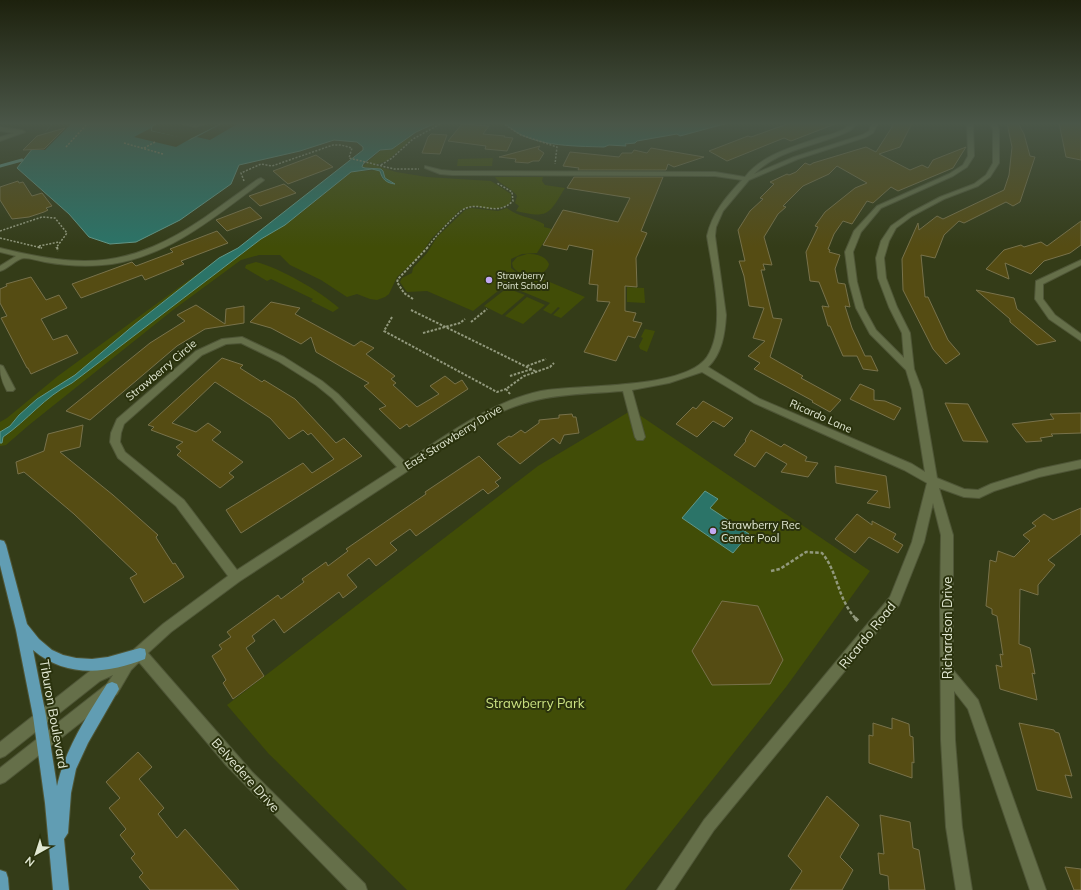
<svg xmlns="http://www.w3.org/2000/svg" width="1081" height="890" viewBox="0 0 1081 890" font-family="Mulish,sans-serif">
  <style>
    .green { fill: #414d07 }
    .water { fill: #2b7468; stroke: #629788 }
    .pier { fill: #343c18 }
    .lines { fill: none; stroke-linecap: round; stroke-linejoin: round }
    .stream { stroke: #629788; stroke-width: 3 }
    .building { fill: #554c13; stroke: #78724b }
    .minor-casing { stroke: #4f5637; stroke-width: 2 }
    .major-casing { stroke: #4f5637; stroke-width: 2 }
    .path-far3 { stroke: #92997d; stroke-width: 1.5; stroke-dasharray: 2 1.5; stroke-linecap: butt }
    .path-far2 { stroke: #92997d; stroke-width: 2; stroke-dasharray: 2.5 1.5; stroke-linecap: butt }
    .path-far1 { stroke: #92997d; stroke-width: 2.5; stroke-dasharray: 3.5 2; stroke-linecap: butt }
    .path { stroke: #92997d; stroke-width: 3.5; stroke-dasharray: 4 3; stroke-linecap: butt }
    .minor { fill: #656f49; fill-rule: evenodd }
    .major { fill: #619db3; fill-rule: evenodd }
    .poi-dot { fill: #c2a8f3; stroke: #2a320d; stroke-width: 1.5 }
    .labels { text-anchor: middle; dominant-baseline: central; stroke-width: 4; stroke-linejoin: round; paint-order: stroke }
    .far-poi-label { font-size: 9px; fill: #e2e8d3; stroke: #2a320d; text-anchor: start }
    .street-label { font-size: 11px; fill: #e2e8d3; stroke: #2a320d }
    .poi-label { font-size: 11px; fill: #e2e8d3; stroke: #2a320d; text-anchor: start }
    .near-street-label { font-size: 13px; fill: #e2e8d3; stroke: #2a320d }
    .near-park-label { font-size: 13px; fill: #cce383; stroke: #2a320d }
  </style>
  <rect width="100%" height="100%" fill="#343c18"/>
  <g class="green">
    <path d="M409,136L412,139L387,161L374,165L396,172L427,177L491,181L511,194V201L509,204L500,208L488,209L473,206L460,210L432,238L420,255L397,277L389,294L385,297L377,300L370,299L357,294L347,297L321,280L290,265L280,255H259L241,260L173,310L29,425L6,445L0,446V436C18,429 26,416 41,404C50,395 61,389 72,383L261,239L275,231L297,216L351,172L377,170L380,171L381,177L389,183L395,184L385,178L384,173L376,168L362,167L381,150L392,149Z"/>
    <polygon points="493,158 492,166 457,166 458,159"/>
    <path d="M495,177H543L542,181L545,185L565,188C549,214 549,219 516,211L519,206L515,203L517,196C511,187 500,185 495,177Z"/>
    <path d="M471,208L498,211L507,208C518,217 532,217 544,224V227L552,229L537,253L522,254L511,259V268L519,274L473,311L427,291L407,292L400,282L402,278L412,273L413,268L427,253L437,237L465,210Z"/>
    <path d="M527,254C536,254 545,255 549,264C546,279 520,278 513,267L512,263L517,257Z"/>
    <polygon points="219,258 134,325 75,375 37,399 19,415 10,426 0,433 0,422 7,418 58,376"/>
    <path d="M256,262C280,268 320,291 339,308L333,312L311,301L313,299L271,279L267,281L245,268L246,265Z"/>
    <polygon points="538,277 585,297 561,318 553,315 560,308 558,307 551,314 543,310 550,303 521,291"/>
    <polygon points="627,287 644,288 645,303 627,302"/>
    <polygon points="507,288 525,295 502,315 484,306"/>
    <polygon points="527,297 545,305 523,324 505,316"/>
    <polygon points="645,329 655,331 647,352 640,349 639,346 643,338 641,337"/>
    <polygon points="632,410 870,571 786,687 625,890 407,890 268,753 227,705 538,466"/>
  </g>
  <g class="water">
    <path d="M53,123H158L152,126L151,131L189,140L223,123H436L416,132L392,149L380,150L363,164L362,167L365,168L381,169L383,171L385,178L395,184C386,183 382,179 380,171L372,169L351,172L285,225L261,239L72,383C44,397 28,420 3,437L2,443H0V432L10,426L19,415L37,399L75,375L134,325L219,258L238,248L363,150V147L357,142L334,140L300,151L239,165L231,184L180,220L136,242L110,244L89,237L69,214L17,168Z"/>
    <path d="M505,123H728L680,136L677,134L637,141L635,143L625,144L626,146L609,145L604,147C574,146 527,147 505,123Z"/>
    <polygon points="705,491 718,499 710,508 749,534 733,553 682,518"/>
  </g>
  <g class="pier">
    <polygon points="53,123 72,123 45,150 30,150"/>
    <polygon points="223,123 239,123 210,140 197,137"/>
    <polygon points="151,128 151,131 190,139 176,147 134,137"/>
  </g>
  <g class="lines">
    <polyline class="stream" points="0,166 22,160"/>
  </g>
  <g class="building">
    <polygon points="790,123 835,124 791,141 784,138 727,161 709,151 748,136 751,137"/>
    <polygon points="892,123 912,123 900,147 879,154 910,170 922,165 928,168 933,160 966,147 953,168 898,191 891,187 873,203 867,201 852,224 843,221 834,234 828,249 830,250 829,252 840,255 835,269 838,283 845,284 850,307 845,306 852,328 865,356 871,356 878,371 863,369 857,356 843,356 830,326 828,326 822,306 829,307 819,282 810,281 806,252 818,227 815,226 825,212 855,188 867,183 837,166 829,174 803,186 783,206 786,207 778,214 764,237 772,265 763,264 765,270 761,270 773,318 782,319 770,357 803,376 801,378 841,400 830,412 812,402 813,401 754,369 760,363 748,356 765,341 753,338 764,308 749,306 744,276 739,261 745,261 738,230 750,211 763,199 760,198 774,184 770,182 787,174 789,175 796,172 805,163 810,165 813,163 866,147 876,152 892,127"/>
    <polygon points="1007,123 1018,123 1024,134 1030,156 1035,157 1020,202 1013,206 1006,202 964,223 959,221 944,235 935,258 921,255 925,297 928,297 948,340 960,354 946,364 933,349 903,290 902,259 918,223 919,230 937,216 943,219 1004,190 1009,175 1012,147"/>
    <polygon points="1059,123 1081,123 1081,160 1066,157"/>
    <polygon points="462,124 489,126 483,134 505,136 504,137 513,138 507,151 485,149 486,146 448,141"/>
    <polygon points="65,128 44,149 23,150 37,136"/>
    <polygon points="431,134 447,135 440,154 422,153 428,137"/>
    <polygon points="540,146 538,149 544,153 539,161 533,161 528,163 515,162 516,159 499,157"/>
    <polygon points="651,148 704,157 674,167 668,164 666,170 578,170 579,168 563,166 570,152 619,157 622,153 632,153 634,150 647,153"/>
    <polygon points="316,155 333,167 288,184 273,171"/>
    <polygon points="574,177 663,177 641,231 647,233 636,258 637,287 625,286 625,311 636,313 633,321 642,323 635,338 628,336 616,361 584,352 610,302 597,301 598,285 589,284 593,250 569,245 567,250 543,245 563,210 618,222 630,198 567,188"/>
    <polygon points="18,181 19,183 23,182 32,196 42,193 52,206 46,208 48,210 44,212 29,217 12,219 0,200 0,187"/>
    <polygon points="284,184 296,193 260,206 249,196"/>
    <polygon points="250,207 262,218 227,231 216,220"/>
    <polygon points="1081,221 1081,245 1070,253 1044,261 1031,274 1005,263 1009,279 986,269 1004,250 1021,245 1024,247 1041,242 1047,246"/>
    <polygon points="217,231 228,243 181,261 184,264 145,280 142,275 81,298 72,284 132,262 136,266 173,252 170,249"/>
    <polygon points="31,277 46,300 59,295 67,308 41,319 53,340 67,335 78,353 31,374 28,368 27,368 1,318 7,316 0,303 0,289 7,286 6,284"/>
    <polygon points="976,290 1014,298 1017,309 1056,341 1037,345 1010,322 1010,319"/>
    <polygon points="271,302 300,308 295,314 354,346 361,341 374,348 366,354 395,376 391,379 396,383 393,385 417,407 439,394 430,386 445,376 455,384 462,380 468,389 409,427 407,424 400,429 379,409 386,406 364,386 369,383 316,352 311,337 301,344 271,328 250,322"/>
    <polygon points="196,305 225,324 226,309 244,306 244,323 205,329 177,346 90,420 66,411 150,343 185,321 177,315"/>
    <polygon points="222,358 243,365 240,368 262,382 264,380 295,399 336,443 344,438 362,456 241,533 226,510 303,463 312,473 334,459 311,433 308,435 303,430 289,439 270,418 215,382 172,423 196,432 208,423 221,432 212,440 243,462 229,473 234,477 220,488 177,455 181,451 176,447 183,442 151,430 154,427 148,425"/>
    <polygon points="860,384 874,390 874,400 885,401 901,408 894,420 850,399"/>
    <polygon points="703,401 733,418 724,427 713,421 697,437 676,424 693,407 696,409"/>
    <polygon points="945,403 968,404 988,442 963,441"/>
    <polygon points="1081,413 1081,433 1051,434 1053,436 1040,438 1042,441 1026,442 1012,424 1054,419 1050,414"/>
    <polygon points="572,414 573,417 576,417 579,433 564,435 560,444 553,438 520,464 497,444 509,436 511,437 521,430 525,433 539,423 539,420 559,418 559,415"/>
    <polygon points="83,425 80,447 60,452 113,495 158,535 156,537 157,539 173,564 175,563 184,577 144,603 130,578 137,574 74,514 48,492 24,472 18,474 16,462 44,451 48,434"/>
    <polygon points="751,430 781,447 784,444 807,457 805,461 818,463 808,477 781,472 787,464 766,452 755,467 734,455 746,441 745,440"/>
    <polygon points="479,456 501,478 495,482 499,486 488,494 483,489 416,536 410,529 390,543 397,550 376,566 369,558 347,575 357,587 343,598 339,592 284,633 274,619 252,636 255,641 246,648 264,676 233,699 223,683 226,680 212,656 222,649 219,645 231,637 227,632 278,595 281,599 304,582 302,579 326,562 328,566 348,551 346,549 426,494 425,492"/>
    <polygon points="835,466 886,476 890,508 867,503 878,491 836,483"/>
    <polygon points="1081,508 1081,534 1048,560 1055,565 1038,585 1038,595 1020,589 1019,644 1030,648 1035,674 1032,673 1037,700 1000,689 996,665 1002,667 1000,654 1003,655 997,616 992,614 992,609 986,606 990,560 996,562 998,551 1014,557 1030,541 1023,535 1036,526 1032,523 1044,514 1053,520"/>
    <polygon points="857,514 872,525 872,521 896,534 893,539 903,545 898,553 869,537 855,553 835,539"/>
    <polygon points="722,601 758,606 783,660 770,684 712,685 692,651"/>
    <polygon points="892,718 909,724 910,736 913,737 914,763 912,762 912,778 869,763 869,735 873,736 873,723 892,729"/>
    <polygon points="1019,723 1054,730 1055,732 1059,733 1072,776 1065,775 1072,798 1037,790"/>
    <polygon points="138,752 152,767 139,779 164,808 158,814 177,838 185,829 239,890 150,890 139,877 143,873 131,858 135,854 120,835 126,829 109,808 120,798 106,782"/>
    <polygon points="827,796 859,825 840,857 853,870 842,890 790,890 802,871 788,856"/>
    <polygon points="880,815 910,822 913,848 919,850 925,890 889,890 888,876 880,874 878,853 884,854"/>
    <polygon points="1065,867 1081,869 1081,890 1074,890"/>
  </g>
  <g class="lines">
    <g class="minor-casing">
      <g id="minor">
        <polygon points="178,123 209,123 195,127"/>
        <path d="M852,123H858L851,130C820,146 780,148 754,174L794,157L862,135L869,131L872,123H878L873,133L866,137L798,159L749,180L723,211L716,227L715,236L726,315C725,333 722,354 708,367L760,399L912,464L925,472L912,390L906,370L870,334L856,308L849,282L845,252L854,231L877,206L949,174L963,165L968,156L967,123H973L974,156L967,167L953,176L881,208L861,232L853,252L857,282L864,308L876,330L904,358L902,333L889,307L878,278L876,258L881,241L891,226L908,214L940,197L974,184L986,175L993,163V130L990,123H996L999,130V163L990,177L978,186L944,199L912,216L896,228L889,241L884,258L886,278L897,307L910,333L914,369L922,390L937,478L964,489L978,490L991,484L1039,469L1081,460V468L1039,477L994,491L979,498L964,497L939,488L953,535V670L978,700L1046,890H1030L968,709L954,691L955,740L962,827L972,890H956L946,827L941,740L940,608L941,535L933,503L924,542L899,605L714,830L674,890H657L704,820L890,597L912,542L927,483L904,470L754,403L702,372L669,383L632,390L645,437L643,440H637L635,437L623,391C572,395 538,393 490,417L240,581L171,632L148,653L252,772L365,884L367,890H348L226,765L139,662L131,670L117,694L5,782L0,784V768L107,684L113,675L100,681L5,756L0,758V742L90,671L104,664L123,659L163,624L228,576L176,506L118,458L110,442L111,433L117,419L196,351L222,339L242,337L284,357L322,381L338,394L405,462C449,434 490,402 541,391C579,384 684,390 707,357C727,327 712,270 707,236C712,213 726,197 742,180L715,176L452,175L440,174L425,168V166L441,170L452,171L715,172L745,177C762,154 796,146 821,137C833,134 844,131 852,123ZM241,343L278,361L316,385L332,398L397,467L237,570L184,500L125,452L120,442L121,433L124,424L202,355L226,344Z"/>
        <polygon points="0,127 22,130 25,132 0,141 0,137 14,133 0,131"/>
        <path d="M261,178L264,180L263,181C217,215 171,255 112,264C90,267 67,266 45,262C39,261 30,258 24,258C16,259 8,269 0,271V266L16,256L0,252V248C85,269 130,268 204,218C217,209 230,199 243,190C249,186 255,180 261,178Z"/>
        <polygon points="1081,260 1081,265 1043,284 1043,299 1055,315 1081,334 1081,341 1049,319 1035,299 1036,281"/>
        <path d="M0,365L3,366L15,389L13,391H7C2,382 0,375 0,365Z"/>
      </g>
    </g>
    <g class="major-casing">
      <g id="major">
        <path d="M0,540L4,541L6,545L27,624L39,639L52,650L63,655L76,658L92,659L108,657L140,648L145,649L146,654L145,659C107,674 66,678 33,650L46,716L57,786C65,749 87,716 107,684L112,682L117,684L119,689L88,743L76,769L71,793L68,833L64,839L69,890H53L45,803L33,716L16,630L0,565Z"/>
        <polygon points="0,870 6,872 8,878 9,890 0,890"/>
      </g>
    </g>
    <g class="path-far3">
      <polyline points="502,123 521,135 557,147 555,164"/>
      <polyline points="124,143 163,154"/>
      <polyline points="66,147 88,123"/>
      <polyline points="144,148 155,142"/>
      <polyline points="381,165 392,158 413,139 442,123"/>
      <polyline points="244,181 241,173 261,164 272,166 333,145 341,145 352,148 349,158 394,169 419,169"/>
      <polyline points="0,231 42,217 55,218 67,233 56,248"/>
      <polyline points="0,238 42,248"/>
      <polyline points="39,246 59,242"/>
      <path d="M427,248C432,240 458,211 466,208C484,202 496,217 513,201L512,192L497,183"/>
    </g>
    <g class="path-far2">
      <polyline points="38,247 42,248"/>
      <polyline points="57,247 58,251"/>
      <polyline points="413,299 404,293 397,282 398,279 428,247"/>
      <polyline points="411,310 537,372"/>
      <polyline points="392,317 384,331 497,392 506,389"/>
      <polyline points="471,322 487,309"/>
      <polyline points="423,333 460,323 465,319"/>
      <polyline points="527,366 546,359"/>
      <polyline points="510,376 532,369"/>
      <polyline points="510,394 506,389 524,376 550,367 554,363"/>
    </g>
    <path class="path-far1" d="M771,571L780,569L806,552L822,553C838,572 837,598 856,619"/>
    <polyline class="path" points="855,618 859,622"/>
    <use href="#minor" class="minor"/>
    <use href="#major" class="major"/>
  </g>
  <linearGradient id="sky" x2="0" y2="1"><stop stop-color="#1d210d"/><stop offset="0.5" stop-color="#4a5648"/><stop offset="1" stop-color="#4a5648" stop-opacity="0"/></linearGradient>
  <rect width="1081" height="247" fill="url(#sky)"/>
  <g class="poi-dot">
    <circle cx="489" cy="280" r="4"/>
    <circle cx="713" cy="531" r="4"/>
  </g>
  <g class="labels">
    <g class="far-poi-label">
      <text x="497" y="275">Strawberry<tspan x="497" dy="10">Point School</tspan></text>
    </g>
    <g class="street-label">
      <text transform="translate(161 370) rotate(-40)">Strawberry Circle</text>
      <text transform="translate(821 416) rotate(24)">Ricardo Lane</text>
      <text transform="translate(453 437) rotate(-32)">East Strawberry Drive</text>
    </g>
    <g class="poi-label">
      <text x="721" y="525">Strawberry Rec<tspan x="721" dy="13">Center Pool</tspan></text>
    </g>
    <g class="near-street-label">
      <text transform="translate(947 628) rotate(-90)">Richardson Drive</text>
      <text transform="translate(867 635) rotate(-51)">Ricardo Road</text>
      <text transform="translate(54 714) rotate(80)">Tiburon Boulevard</text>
      <text transform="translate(246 775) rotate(48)">Belvedere Drive</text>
    </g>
    <g class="near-park-label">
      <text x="535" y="703">Strawberry Park</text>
    </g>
  </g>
  <g transform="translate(36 854) rotate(219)" stroke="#2a320d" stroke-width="3" paint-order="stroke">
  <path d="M0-3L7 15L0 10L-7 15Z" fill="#e2e8d3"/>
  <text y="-6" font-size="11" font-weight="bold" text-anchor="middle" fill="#e2e8d3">N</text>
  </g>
</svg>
